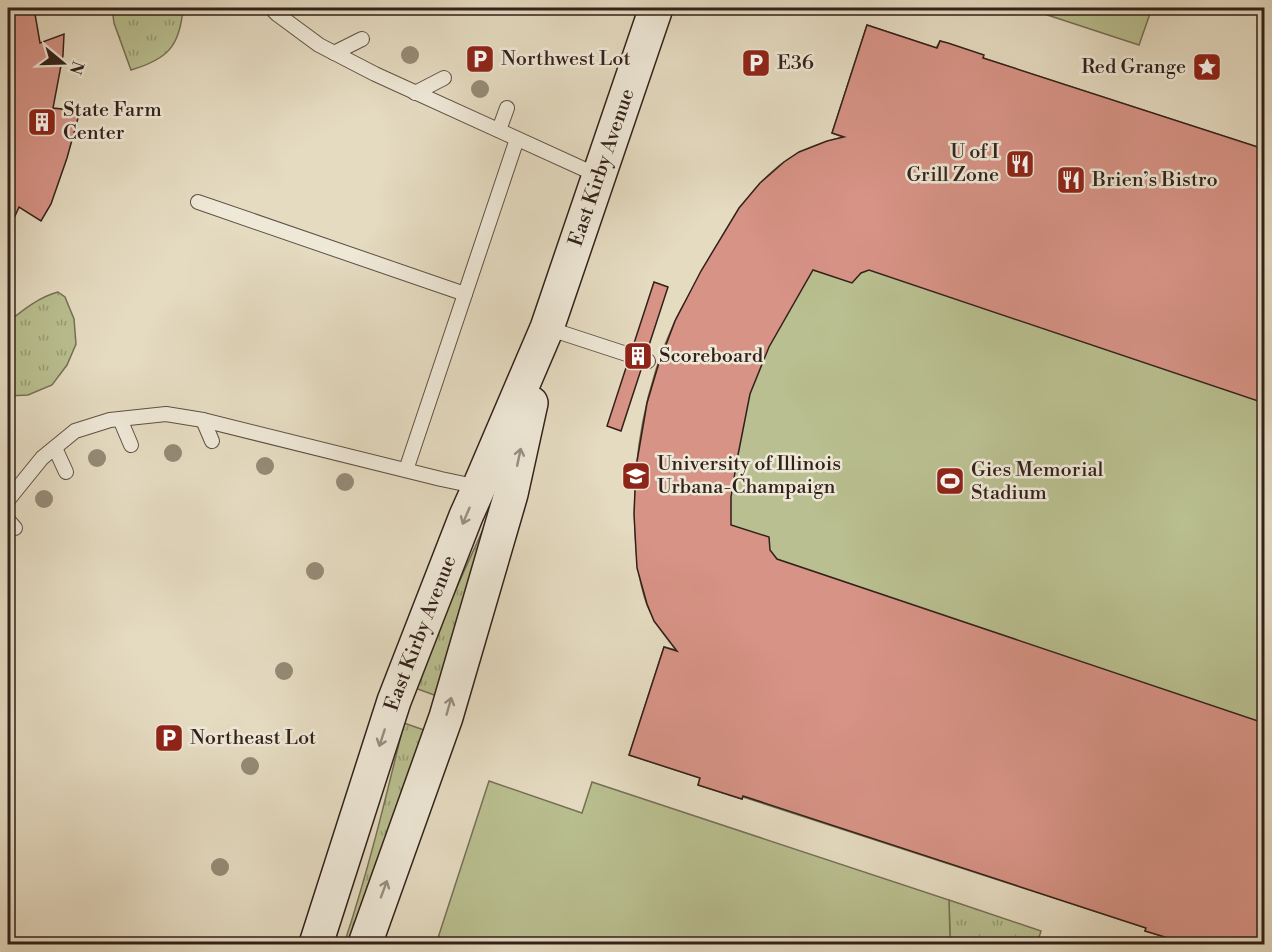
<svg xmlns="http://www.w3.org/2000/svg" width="1272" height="952" viewBox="0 0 1272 952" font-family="'Libre Bodoni',serif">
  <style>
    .grass { fill: url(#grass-tufts); stroke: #767055; stroke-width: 1.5 }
    .green { fill: #b9bf90; stroke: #767055; stroke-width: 1.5 }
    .building { fill: #d79386; stroke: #32211a; stroke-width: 1.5 }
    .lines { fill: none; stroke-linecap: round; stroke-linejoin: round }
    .lane-casing { stroke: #5f5044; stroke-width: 16 }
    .secondary-casing { stroke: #32211a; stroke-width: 36 }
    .lane { stroke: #eee8d7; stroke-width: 14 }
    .secondary { stroke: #eee8d7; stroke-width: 33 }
    .tree { fill: #958a76 }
    .oneway { stroke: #998e82 }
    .labels { text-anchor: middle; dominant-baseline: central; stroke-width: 5; stroke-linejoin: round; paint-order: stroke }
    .poi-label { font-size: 20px; fill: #32211a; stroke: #eee8d7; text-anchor: start }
    .street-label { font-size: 20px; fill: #32211a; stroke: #eee8d7 }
  </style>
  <defs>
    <pattern id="grass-tufts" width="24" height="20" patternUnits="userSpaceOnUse" patternTransform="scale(1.5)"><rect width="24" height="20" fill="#b9bf90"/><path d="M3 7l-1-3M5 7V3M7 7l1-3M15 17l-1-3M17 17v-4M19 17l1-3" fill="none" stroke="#979b75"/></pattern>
  </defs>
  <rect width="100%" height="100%" fill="#e5dbc1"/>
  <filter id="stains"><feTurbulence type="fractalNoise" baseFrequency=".00333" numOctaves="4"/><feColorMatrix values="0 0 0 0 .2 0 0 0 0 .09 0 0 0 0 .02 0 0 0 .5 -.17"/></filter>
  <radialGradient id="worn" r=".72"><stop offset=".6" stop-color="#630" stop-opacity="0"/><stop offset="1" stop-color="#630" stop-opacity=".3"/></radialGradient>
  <g class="grass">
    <path d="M112,8H183C180,46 168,59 131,70L114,23Z"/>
    <path d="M58,292L65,297L74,319L76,344L67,365L52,385L28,395L8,396V322C23,310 39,297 58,292Z"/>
    <polygon points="485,525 437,696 415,688 451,600"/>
    <path d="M404,723L424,730L352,944H344C368,872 386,797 404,723Z"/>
    <polygon points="949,900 1041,931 1037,944 948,944 950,937"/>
  </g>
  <g class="green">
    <polygon points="1026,8 1152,8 1139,45"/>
    <path d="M867,25L936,48L940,41L983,58L1264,149V944H1213L1192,938L1190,944H1188L1145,931L1146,928L743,797L742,799L698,785L700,778L629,755L664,647L676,650C665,636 654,622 647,605C638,580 636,555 635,529C632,459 645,385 675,321C685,300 699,279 711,258C729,227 746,194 774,170C794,152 817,144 843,137L832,133Z"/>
    <polygon points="489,781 582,813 592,782 949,900 950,937 948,944 436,944"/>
  </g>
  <g class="building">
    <polygon points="8,8 34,8 40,43 64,34 63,55 53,108 80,111 67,158 51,204 41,221 19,207 8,232"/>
    <polygon points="867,25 937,48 940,41 948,43 984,55 983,58 1264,149 1264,403 869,270 861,273 852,283 813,270 769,347 750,394 737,460 731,497 731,525 769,537 770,550 777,559 1264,723 1264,944 1213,944 1191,938 1190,944 1188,944 1145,931 1146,928 743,796 742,799 698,785 700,778 629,755 664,647 677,651 654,621 647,604 637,568 636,551 634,514 636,467 647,403 658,366 675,321 701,271 739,208 760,183 784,162 799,152 827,141 844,137 832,133"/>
    <polygon points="654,282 668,287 621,431 607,426"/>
  </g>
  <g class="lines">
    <g class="lane-casing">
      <g id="lane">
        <polyline points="271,8 277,14 319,45 375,74 599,176"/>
        <polyline points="334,53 362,39"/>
        <polyline points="415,93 444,78"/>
        <polyline points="499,130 507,108"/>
        <polyline points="198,202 465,294"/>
        <polyline points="547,328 648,361"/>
        <polyline points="120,419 131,445"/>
        <polyline points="203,420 212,441"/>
        <polyline points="55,448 66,472"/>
        <polyline points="406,470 517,139"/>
        <polyline points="8,500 42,458 75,431 110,420 166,414 203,420 441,479 479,487"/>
        <polyline points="8,520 15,528"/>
      </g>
    </g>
    <g class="secondary-casing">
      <g id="secondary">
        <path id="s1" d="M316,944L394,701L466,516L479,487L547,328L656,8"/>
        <polyline points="365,944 446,717 511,494 531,403"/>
      </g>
    </g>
    <use href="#lane" class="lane"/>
    <use href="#secondary" class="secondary"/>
  </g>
  <g class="tree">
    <circle cx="410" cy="55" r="9"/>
    <circle cx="480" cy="89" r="9"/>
    <circle cx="173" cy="453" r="9"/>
    <circle cx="97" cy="458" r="9"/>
    <circle cx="265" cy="466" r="9"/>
    <circle cx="345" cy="482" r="9"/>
    <circle cx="44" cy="499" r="9"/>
    <circle cx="315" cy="571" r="9"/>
    <circle cx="284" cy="671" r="9"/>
    <circle cx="250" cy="766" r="9"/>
    <circle cx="220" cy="867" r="9"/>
  </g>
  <defs><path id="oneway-shaft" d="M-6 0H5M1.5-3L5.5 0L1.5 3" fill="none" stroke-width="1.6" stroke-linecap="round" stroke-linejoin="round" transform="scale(1.5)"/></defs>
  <g class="oneway">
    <use href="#oneway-shaft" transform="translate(519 457) rotate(-78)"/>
    <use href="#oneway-shaft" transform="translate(466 516) rotate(113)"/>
    <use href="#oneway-shaft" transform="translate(449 706) rotate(-74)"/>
    <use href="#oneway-shaft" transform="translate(382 738) rotate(108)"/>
    <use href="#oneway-shaft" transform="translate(384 889) rotate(-70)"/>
  </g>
  <defs>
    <g id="parking-square" transform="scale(1.5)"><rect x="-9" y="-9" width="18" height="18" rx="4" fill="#8f2418" stroke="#eee8d7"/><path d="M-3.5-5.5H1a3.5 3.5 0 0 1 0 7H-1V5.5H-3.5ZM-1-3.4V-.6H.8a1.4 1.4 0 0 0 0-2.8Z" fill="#fff"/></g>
    <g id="sight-square" transform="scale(1.5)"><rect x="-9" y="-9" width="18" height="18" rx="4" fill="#8f2418" stroke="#eee8d7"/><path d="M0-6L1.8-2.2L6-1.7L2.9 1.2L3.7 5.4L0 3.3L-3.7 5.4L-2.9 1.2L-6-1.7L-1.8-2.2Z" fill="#fff"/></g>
    <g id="building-square" transform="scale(1.5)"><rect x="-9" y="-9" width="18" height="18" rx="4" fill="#8f2418" stroke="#eee8d7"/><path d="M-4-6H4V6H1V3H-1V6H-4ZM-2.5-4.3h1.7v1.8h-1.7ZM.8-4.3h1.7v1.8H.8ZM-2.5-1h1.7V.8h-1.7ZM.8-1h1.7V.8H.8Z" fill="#fff"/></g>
    <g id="restaurant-square" transform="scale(1.5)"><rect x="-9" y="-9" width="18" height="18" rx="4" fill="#8f2418" stroke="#eee8d7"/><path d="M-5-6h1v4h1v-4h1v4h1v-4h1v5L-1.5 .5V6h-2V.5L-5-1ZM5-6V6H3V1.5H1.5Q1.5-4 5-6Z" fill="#fff"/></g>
    <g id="university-square" transform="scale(1.5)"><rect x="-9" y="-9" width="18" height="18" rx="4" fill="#8f2418" stroke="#eee8d7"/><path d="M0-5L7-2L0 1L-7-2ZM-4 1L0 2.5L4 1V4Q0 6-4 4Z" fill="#fff"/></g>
    <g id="stadium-square" transform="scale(1.5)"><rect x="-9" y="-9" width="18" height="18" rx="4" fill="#8f2418" stroke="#eee8d7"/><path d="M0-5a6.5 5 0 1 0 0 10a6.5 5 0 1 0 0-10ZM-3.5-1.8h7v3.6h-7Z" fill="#fff"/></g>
  </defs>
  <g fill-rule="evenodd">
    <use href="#parking-square" x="480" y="59"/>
    <use href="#parking-square" x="756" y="63"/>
    <use href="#sight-square" x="1207" y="67"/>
    <use href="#building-square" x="42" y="122"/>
    <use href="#restaurant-square" x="1020" y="164"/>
    <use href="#restaurant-square" x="1071" y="180"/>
    <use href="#building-square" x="638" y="356"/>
    <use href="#university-square" x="636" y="476"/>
    <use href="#stadium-square" x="950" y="481"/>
    <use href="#parking-square" x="169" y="738"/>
  </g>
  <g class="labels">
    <g class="poi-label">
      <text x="501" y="59">Northwest Lot</text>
      <text x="777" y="63">E36</text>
      <text x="1186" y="67" text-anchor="end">Red Grange</text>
      <text x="63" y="110">State Farm<tspan x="63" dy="23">Center</tspan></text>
      <text x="999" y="152" text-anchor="end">U of I<tspan x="999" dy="23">Grill Zone</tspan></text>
      <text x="1092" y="180">Brien’s Bistro</text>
      <text x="659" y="356">Scoreboard</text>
      <text x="657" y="464">University of Illinois<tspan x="657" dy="23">Urbana-Champaign</tspan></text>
      <text x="971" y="470">Gies Memorial<tspan x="971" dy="23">Stadium</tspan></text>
      <text x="190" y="738">Northeast Lot</text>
    </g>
    <g class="street-label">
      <text stroke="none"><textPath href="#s1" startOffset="828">East Kirby Avenue</textPath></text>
      <text stroke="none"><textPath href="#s1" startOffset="328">East Kirby Avenue</textPath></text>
    </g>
  </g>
  <rect width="1272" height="952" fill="none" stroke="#e5dbc1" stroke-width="30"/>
  <rect x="9" y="9" width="1254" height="934" fill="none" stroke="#32211a" stroke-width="3"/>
  <rect x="15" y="15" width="1242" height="922" fill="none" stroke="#32211a" stroke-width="1.5"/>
  <g transform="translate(63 63) rotate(109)" stroke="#eee8d7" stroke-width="4.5" paint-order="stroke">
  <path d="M0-4.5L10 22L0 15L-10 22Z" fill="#32211a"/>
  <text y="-9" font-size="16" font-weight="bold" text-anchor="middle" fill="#32211a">N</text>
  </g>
  <rect width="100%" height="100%" filter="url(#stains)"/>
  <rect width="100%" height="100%" fill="url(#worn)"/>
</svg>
